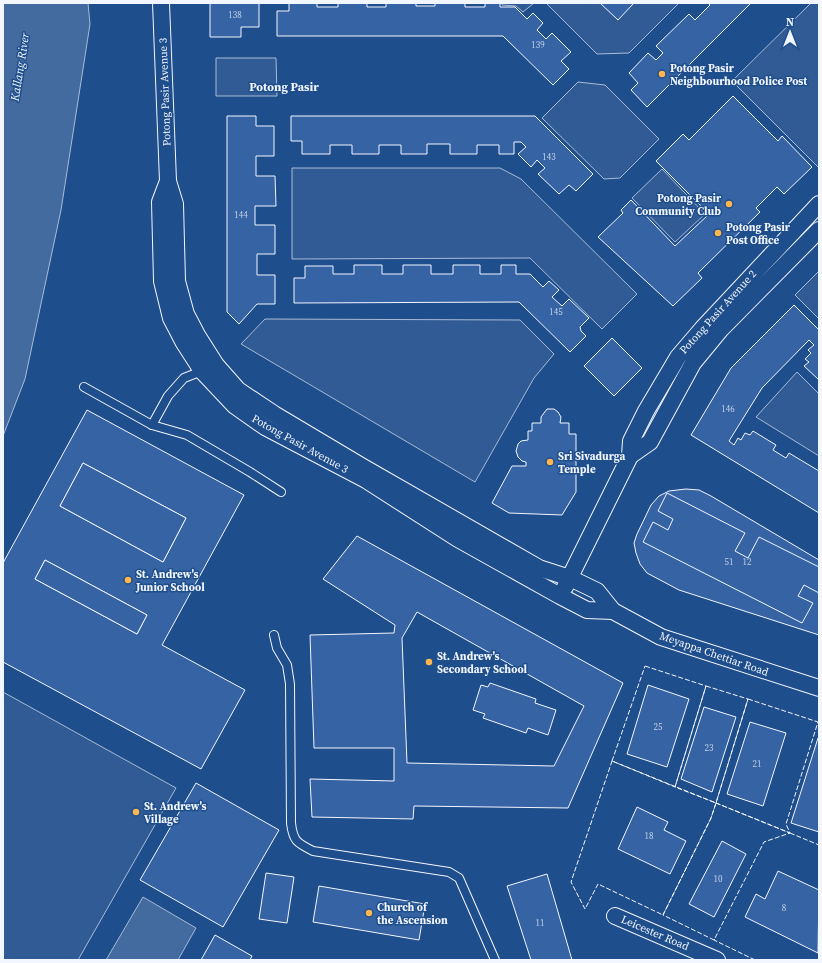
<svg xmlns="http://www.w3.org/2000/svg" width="822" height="963" viewBox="0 0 822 963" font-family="'Source Serif 4',serif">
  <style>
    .built { fill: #305b95; stroke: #a8bbd7 }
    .water { fill: #446ba0; stroke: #a8bbd7 }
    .building { fill: #3563a3; stroke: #f2f6ff; fill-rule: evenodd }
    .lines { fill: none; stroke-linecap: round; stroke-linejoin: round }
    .lane-casing { stroke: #f2f6ff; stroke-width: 10 }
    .street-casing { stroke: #f2f6ff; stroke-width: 18 }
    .lane { stroke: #1f4e8c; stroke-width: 8 }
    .street { stroke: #1f4e8c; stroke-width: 16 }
    .fence { stroke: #f2f6ff; stroke-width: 1; stroke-dasharray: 5 2; stroke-linecap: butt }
    .poi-dot { fill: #ffb74d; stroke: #1f4e8c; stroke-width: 1.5 }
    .labels { text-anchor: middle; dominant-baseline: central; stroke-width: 3; stroke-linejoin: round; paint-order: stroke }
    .number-label { font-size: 9px; fill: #c3d1e8 }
    .poi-label { font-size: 11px; font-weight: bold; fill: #f2f6ff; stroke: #1f4e8c; text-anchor: start }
    .street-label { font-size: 11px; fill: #f2f6ff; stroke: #1f4e8c }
    .water-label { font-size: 12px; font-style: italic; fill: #f2f6ff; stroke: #1f4e8c }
    .neighbourhood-label { font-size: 12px; font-weight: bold; fill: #f2f6ff; stroke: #1f4e8c }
  </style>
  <rect width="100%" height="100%" fill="#1f4e8c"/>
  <g class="built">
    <polygon points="502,3 534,3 523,12 516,6 502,5"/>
    <polygon points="546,3 679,3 629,53 597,54"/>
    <polygon points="811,3 819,3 819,168 732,81"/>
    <polygon points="216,58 276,58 277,96 216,96"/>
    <polygon points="578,82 605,85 659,139 620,178 604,179 542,118"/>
    <polygon points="292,168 500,168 521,179 637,294 602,329 530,258 292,259"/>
    <polygon points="662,169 705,214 675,242 632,198"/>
    <polygon points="819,271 819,319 795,295"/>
    <polygon points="265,319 520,320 554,354 534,378 475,482 241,344"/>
    <polygon points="797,372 819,394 819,456 756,417"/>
    <polygon points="3,692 176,788 78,960 3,960"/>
  </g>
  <g class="water">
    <polygon points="3,3 88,3 90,24 61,210 25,379 3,436"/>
    <polygon points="143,897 196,928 178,960 106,960"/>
  </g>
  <g class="building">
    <polygon points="210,3 259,3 259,27 241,27 241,37 210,37"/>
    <polygon points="289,3 317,3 317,7 338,7 338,3 367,3 367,7 386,7 386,3 416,3 416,6 435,6 435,3 465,3 465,7 485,7 485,3 500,3 500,7 515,7 527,19 533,13 543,23 537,30 546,39 552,33 571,52 561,61 569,69 553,85 503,36 277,36 277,11 289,11"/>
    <polygon points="600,3 634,3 618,20"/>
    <polygon points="708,3 751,3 647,107 631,90 638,83 629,73 648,53 656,60 663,53 656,46 689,14 695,20 710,5"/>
    <polygon points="733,96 778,141 782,136 812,167 784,194 777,187 756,208 760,212 698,273 702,278 673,306 598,237 623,213 621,210 631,200 675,246 709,214 656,161 683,134 689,140"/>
    <polygon points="227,116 256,116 256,126 274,126 274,156 256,156 256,176 275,176 276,206 255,206 255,225 275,225 275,254 257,254 257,275 275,275 275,304 257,304 239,324 227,312"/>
    <polygon points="291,116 535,116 593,174 576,191 569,185 559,194 538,174 545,168 537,160 531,167 518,154 526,147 521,142 514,142 514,154 499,154 499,145 477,145 477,154 450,154 450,144 427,144 427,154 401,154 401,145 379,145 379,154 352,154 352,145 330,145 330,154 302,154 302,141 291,141"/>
    <polygon points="354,265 382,265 382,274 403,274 403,265 431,265 431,274 453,274 453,265 480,265 480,274 501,274 501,265 516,265 516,274 530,274 543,287 549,281 559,290 552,297 562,306 569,299 589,318 580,327 581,331 586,336 570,352 519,302 294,303 294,278 305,278 305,266 333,266 333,274 354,274"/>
    <polygon points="794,305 819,330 819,380 804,366 809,362 805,359 811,353 808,350 814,345 809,340 762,388 729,441 734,445 738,438 741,440 745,433 750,435 753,431 776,445 773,450 786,458 789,453 819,471 819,513 691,435 731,368"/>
    <polygon points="612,338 642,368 614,396 584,366"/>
    <polygon points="547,409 554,409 558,412 561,417 560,423 569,423 569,434 576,434 576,492 562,515 509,513 492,503 512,466 526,466 526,462 522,461 518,457 516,451 518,444 521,441 528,440 528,431 532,431 532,423 541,423 541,417"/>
    <path d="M87,410L244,495L162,645L245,690L201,769L3,662V563ZM83,463L186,518L163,562L60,506ZM45,560L147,615L137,634L35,579Z"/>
    <polygon points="83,463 186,518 163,562 60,506"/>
    <polygon points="686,489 699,490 711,496 819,560 819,635 679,590 647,573 640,564 636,553 634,543 637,534 651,505 659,496 669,491"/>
    <polygon points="667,493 745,533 735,551 748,558 759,537 819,567 819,593 804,585 798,596 813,603 802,623 643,542 653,522 668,530 673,519 658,511"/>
    <path d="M357,536L623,683L568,808L414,806L413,819L312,817L310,779L394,781V748H314L310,635L394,633L395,625L323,579ZM417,612L584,706L554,766L407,763L402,638Z"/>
    <polygon points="45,560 147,615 137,634 35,579"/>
    <polygon points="490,683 536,699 535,703 556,710 548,735 528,728 526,733 483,718 485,714 473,710 481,685 488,687"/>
    <polygon points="648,685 689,699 667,767 627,754"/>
    <polygon points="704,707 736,717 712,792 681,779"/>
    <polygon points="750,722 786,733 763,806 727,794"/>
    <polygon points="818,738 819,739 819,832 791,823"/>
    <polygon points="196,783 279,830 223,927 140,880"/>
    <polygon points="637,807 668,822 664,830 686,841 670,874 618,849"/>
    <polygon points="722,841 746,854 714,917 689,904"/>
    <polygon points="778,871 819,890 818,953 745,917 756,894 765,899"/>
    <polygon points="266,873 294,877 287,923 259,919"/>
    <polygon points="547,874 572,960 531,960 507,886"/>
    <polygon points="319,886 425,904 419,940 313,922"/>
    <polygon points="215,935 252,956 250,960 201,960"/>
  </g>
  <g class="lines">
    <g class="lane-casing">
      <g id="lane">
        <polyline points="84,387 152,425 187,435 250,472 281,492"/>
        <polyline points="152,425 168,396 184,378 202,371"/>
        <path d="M274,635L277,648L287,665L290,684L291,823C293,841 297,843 313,851L449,872L459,878L495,960"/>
      </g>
    </g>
    <g class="street-casing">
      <g id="street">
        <polyline points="161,3 168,181 175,204 177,281 186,314 197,335 216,365 238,390 274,414 363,467 539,568 570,578 597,591 613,611 661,637 819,688"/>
        <polyline points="168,181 160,202 162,281 171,318 184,343 202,371 235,406 265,427 366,480 458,539 560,596 587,610 613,611"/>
        <polyline points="630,456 650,442 693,363 721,329 819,230"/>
        <polyline points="565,587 630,456 631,441 646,411 678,357 702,329 819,204"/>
        <polyline points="615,916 717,960"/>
      </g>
    </g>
    <use href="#lane" class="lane"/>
    <use href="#street" class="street"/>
    <g class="fence">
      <polygon points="645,666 706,686 675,787 612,761"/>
      <polygon points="706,686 748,699 716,803 675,787"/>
      <polygon points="748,699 818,722 786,824 790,833 716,803"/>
      <polygon points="612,761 716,803 711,818 663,915 598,884 585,909 571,882"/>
      <polygon points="716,803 790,833 764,842 714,940 663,915 711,818"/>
      <polyline points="790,833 819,845"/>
      <polyline points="715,939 714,940 755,960"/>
    </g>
  </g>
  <g class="poi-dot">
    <circle cx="662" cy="74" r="4"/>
    <circle cx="729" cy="204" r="4"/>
    <circle cx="718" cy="233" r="4"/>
    <circle cx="550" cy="462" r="4"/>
    <circle cx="128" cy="580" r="4"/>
    <circle cx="429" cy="662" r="4"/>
    <circle cx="136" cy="812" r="4"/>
    <circle cx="369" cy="913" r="4"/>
  </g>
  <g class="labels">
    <g class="number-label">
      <text x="235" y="15">138</text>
      <text x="538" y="45">139</text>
      <text x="549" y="157">143</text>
      <text x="241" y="215">144</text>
      <text x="556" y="312">145</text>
      <text x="728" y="409">146</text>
      <text x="729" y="562">51</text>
      <text x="747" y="562">12</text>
      <text x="658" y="727">25</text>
      <text x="709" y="748">23</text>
      <text x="757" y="764">21</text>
      <text x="649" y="836">18</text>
      <text x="718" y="879">10</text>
      <text x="784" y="908">8</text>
      <text x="540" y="923">11</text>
    </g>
    <g class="poi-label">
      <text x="670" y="68">Potong Pasir<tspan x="670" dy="13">Neighbourhood Police Post</tspan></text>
      <text x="721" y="198" text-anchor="end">Potong Pasir<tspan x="721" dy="13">Community Club</tspan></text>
      <text x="726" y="227">Potong Pasir<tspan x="726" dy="13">Post Office</tspan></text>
      <text x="558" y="456">Sri Sivadurga<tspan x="558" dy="13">Temple</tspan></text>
      <text x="136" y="574">St. Andrew's<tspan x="136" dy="13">Junior School</tspan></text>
      <text x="437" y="656">St. Andrew's<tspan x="437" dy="13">Secondary School</tspan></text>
      <text x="144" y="806">St. Andrew's<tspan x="144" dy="13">Village</tspan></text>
      <text x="377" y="907">Church of<tspan x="377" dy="13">the Ascension</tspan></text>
    </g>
    <g class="street-label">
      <text transform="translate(165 92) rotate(-92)">Potong Pasir Avenue 3</text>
      <text transform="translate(718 312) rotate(-48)">Potong Pasir Avenue 2</text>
      <text transform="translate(300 444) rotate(29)">Potong Pasir Avenue 3</text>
      <text transform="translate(714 654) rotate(19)">Meyappa Chettiar Road</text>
      <text transform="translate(655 933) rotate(23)">Leicester Road</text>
    </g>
    <g class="water-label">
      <text transform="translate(20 67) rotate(-81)">Kallang River</text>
    </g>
    <g class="neighbourhood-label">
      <text x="284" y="87">Potong Pasir</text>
    </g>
  </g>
  <rect width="822" height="963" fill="none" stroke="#f2f6ff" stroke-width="8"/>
  <g transform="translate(790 32)" stroke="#1f4e8c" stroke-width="3" paint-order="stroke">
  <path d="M0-3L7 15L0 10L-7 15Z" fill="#f2f6ff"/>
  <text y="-6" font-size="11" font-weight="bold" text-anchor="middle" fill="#f2f6ff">N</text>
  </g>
</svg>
